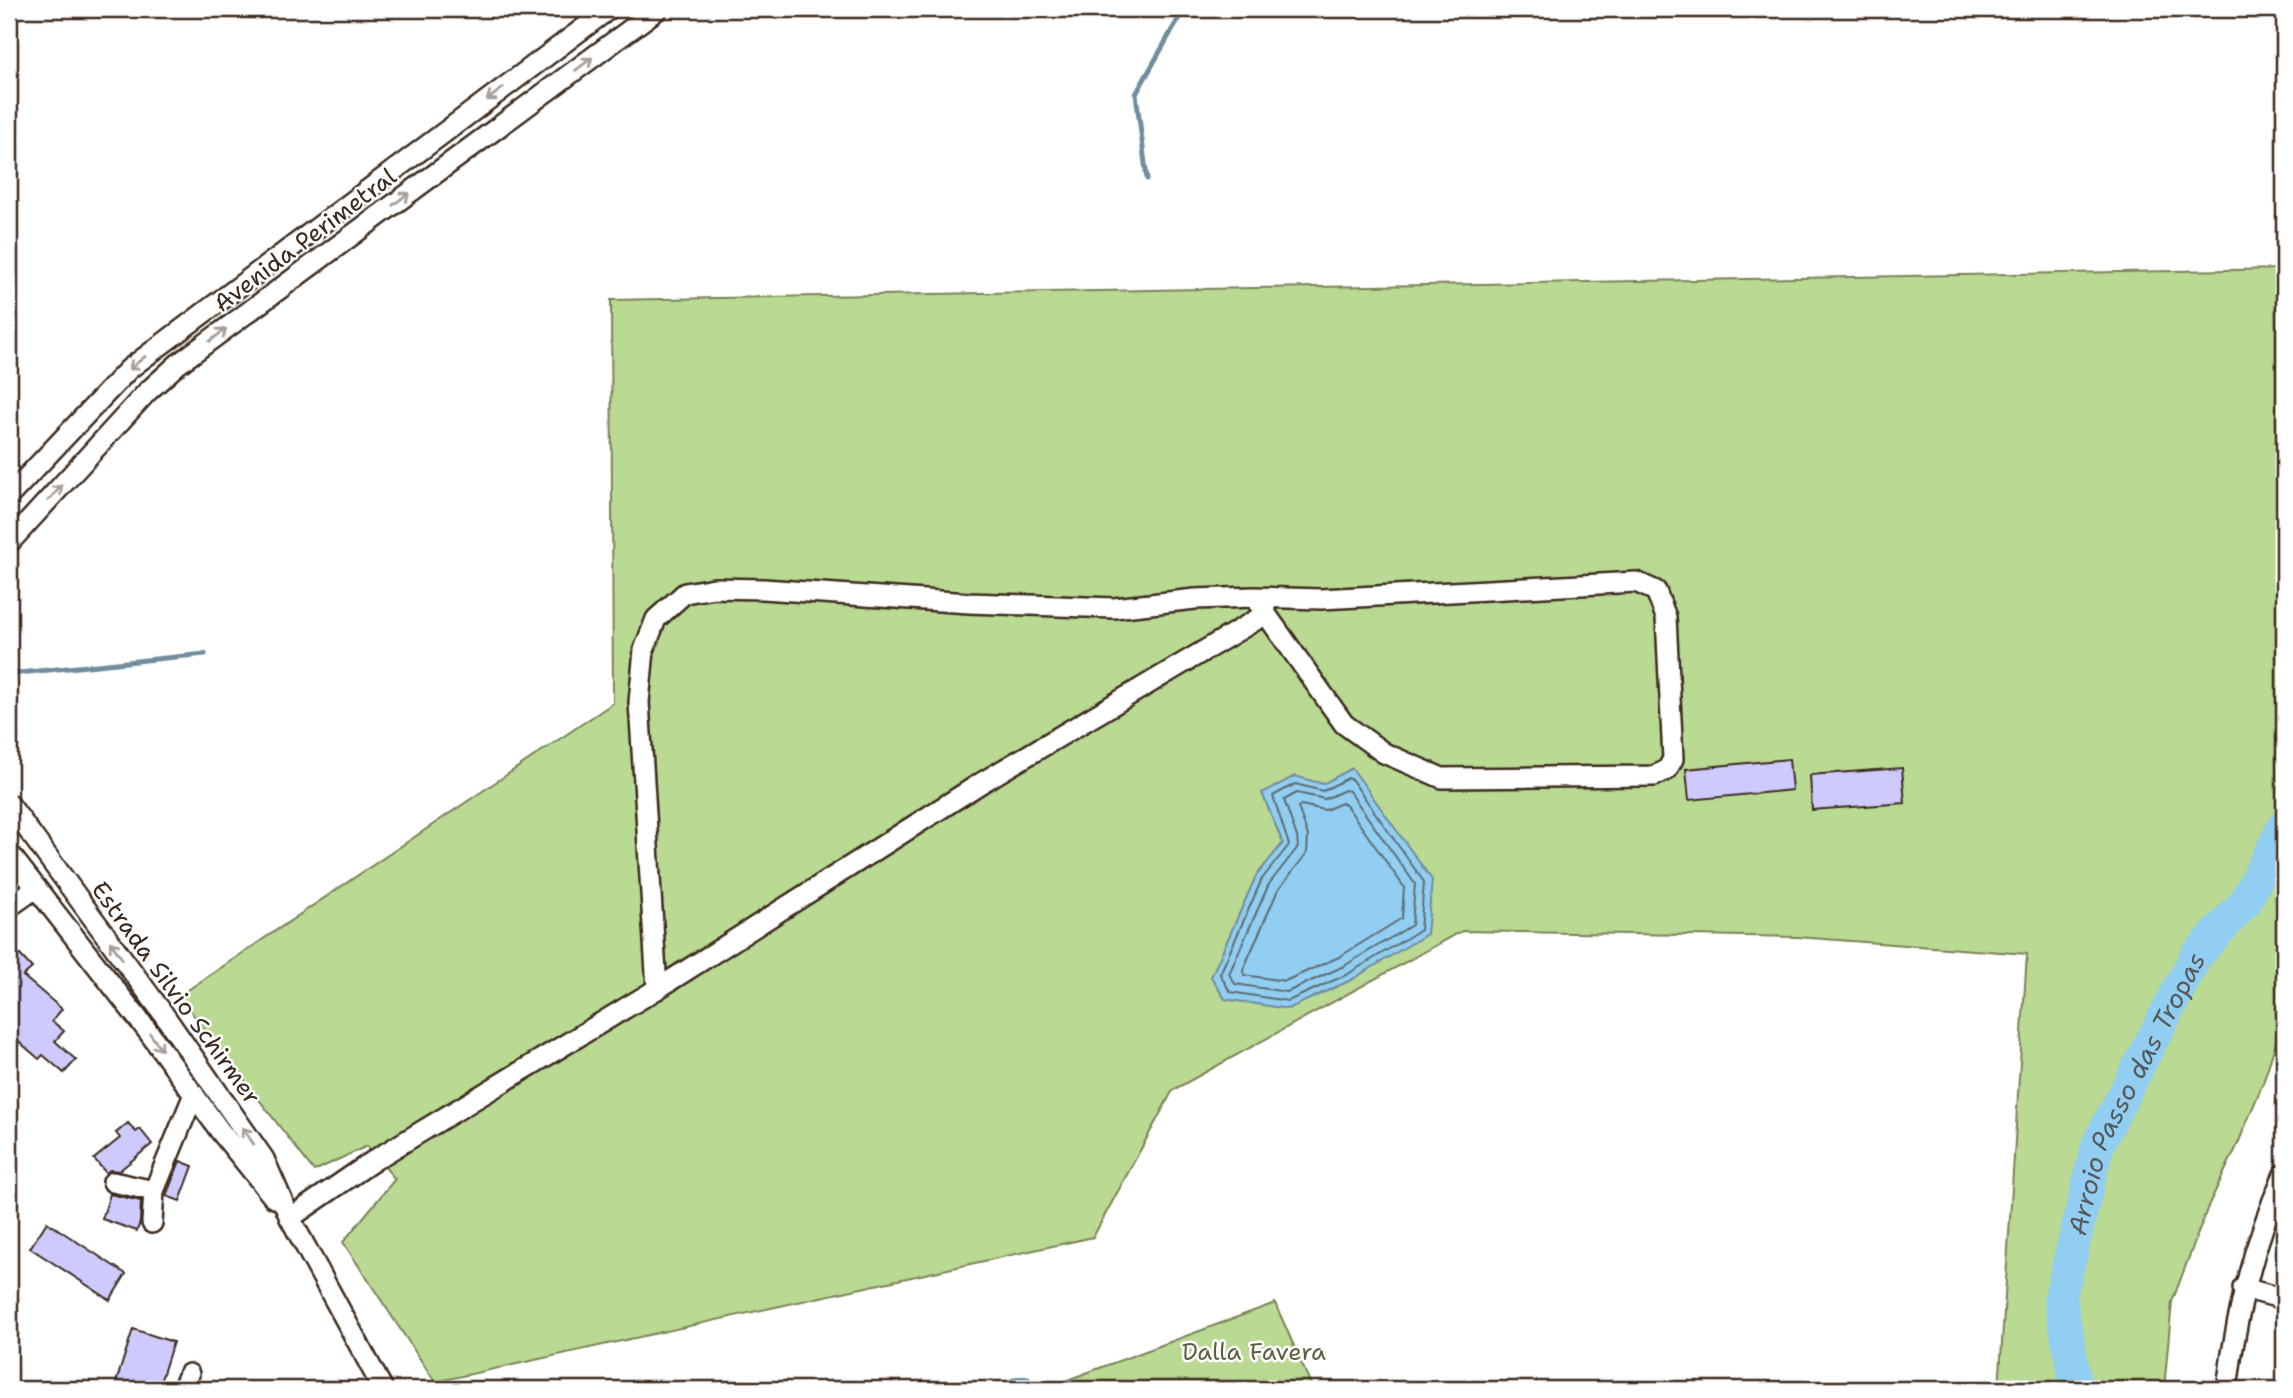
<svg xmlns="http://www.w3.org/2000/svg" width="2293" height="1398" viewBox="0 0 2293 1398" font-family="'Shantell Sans',sans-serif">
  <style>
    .green { fill: #bad992; stroke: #7a8258; stroke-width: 2 }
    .water { fill: #91cef1; stroke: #6f8c9d; stroke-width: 2 }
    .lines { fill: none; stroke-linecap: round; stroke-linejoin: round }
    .shore { stroke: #5d6c72; stroke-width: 2 }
    .stream { stroke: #6f8c9d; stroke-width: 5 }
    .river { stroke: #91cef1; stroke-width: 33 }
    .building { fill: #cecafd; stroke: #3b2a1e; stroke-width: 2 }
    .minor-casing { stroke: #3b2a1e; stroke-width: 24 }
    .minor { stroke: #fff; stroke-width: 19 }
    .oneway { stroke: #a79f9a }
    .labels { text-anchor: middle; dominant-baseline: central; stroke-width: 5; stroke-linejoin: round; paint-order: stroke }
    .street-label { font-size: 24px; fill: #3b2a1e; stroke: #fff }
    .park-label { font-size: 24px; fill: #615f41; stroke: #fff }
    .water-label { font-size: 26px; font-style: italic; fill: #555b5d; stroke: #fff }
  </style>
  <rect width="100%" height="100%" fill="#fff"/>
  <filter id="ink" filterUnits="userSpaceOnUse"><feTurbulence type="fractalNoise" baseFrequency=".0143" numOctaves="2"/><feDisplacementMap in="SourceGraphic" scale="14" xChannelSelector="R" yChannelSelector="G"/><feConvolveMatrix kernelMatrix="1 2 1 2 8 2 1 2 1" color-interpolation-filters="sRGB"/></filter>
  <g filter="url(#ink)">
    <g class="green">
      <polygon points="2284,269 2284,1017 2263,1083 2237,1146 2209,1204 2172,1302 2164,1389 1999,1389 2027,954 1797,937 1462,931 1173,1090 1093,1237 435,1382 343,1242 395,1179 367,1146 314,1171 179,996 613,703 611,300"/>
      <polygon points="1275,1303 1313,1389 1045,1389 1051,1386"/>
    </g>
    <g class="water">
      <polygon points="1352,768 1432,880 1427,934 1351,980 1288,1009 1225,999 1211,977 1256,876 1283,843 1262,793 1295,776 1323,784"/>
      <polygon points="1016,1377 1028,1377 1034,1384 1035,1389 994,1389"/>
    </g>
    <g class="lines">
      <g class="shore">
        <polygon points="1348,778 1352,780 1424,882 1420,930 1348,974 1288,1001 1230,992 1220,974 1262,879 1289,845 1273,796 1295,784 1323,791"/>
        <polygon points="1345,790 1349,791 1415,884 1412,925 1344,966 1287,992 1235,984 1229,974 1269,884 1298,847 1297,837 1284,800 1297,793 1325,799"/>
        <polygon points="1342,803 1346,805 1404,887 1402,918 1339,957 1285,981 1244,975 1243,970 1278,890 1307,853 1308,836 1298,807 1301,805 1325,810"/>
      </g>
      <g class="stream">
        <polyline points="1147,179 1136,94 1184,9"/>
        <polyline points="9,674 205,654"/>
      </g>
      <path class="river" id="s1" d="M2077,1389L2060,1299L2098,1144L2196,956L2245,902L2284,826"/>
    </g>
    <g class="building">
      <polygon points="1789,759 1792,790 1689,800 1686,769"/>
      <polygon points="1902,768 1905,803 1812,810 1810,775"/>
      <polygon points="9,943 32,968 23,976 62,1009 52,1021 64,1031 55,1041 76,1060 64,1073 43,1055 39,1059 9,1033"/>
      <polygon points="128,1123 136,1132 140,1129 152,1144 119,1171 110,1170 106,1173 94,1159 120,1138 116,1133"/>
      <polygon points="180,1161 193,1166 180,1201 166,1196"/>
      <polygon points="110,1194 141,1201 140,1222 137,1231 102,1219"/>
      <polygon points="47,1222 126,1274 110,1300 30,1248"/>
      <polygon points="133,1329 173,1342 158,1389 114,1389"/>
    </g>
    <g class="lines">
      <g class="minor-casing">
        <g id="minor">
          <polyline points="9,496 129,369 609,9"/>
          <polyline points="9,543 147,392 178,364 658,9"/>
          <polyline points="9,804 162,1012 264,1159 290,1218 383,1389"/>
          <polyline points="9,853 150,1034 220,1131 274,1198"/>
          <polyline points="9,907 36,888"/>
          <polyline points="657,989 639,702 644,650 656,619 685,593 714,588 763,589 969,603 1114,608 1195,599 1254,597 1321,599 1636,582 1656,591 1666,617 1673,759 1667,770 1654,776 1442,778 1384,753 1344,724 1266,614"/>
          <polyline points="113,1182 154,1191"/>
          <polyline points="290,1218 376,1159 657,989 981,783 1266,614 1259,604"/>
          <polyline points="152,1223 154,1191 194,1094"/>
          <polyline points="2243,1288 2284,1299"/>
          <polyline points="182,1389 189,1374"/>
          <path d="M2227,1389C2236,1313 2253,1244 2284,1174"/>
        </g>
      </g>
      <use href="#minor" class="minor"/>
    </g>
    <defs><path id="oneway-shaft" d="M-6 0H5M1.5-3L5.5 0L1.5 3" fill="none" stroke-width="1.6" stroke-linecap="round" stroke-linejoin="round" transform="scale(1.75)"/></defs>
    <g class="oneway">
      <use href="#oneway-shaft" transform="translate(584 64) rotate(-37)"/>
      <use href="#oneway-shaft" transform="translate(495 94) rotate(143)"/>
      <use href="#oneway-shaft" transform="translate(401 199) rotate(-37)"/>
      <use href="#oneway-shaft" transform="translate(218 335) rotate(-37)"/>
      <use href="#oneway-shaft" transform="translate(137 363) rotate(141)"/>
      <use href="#oneway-shaft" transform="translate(55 493) rotate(-47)"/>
      <use href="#oneway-shaft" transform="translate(116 950) rotate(-126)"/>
      <use href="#oneway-shaft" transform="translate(156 1042) rotate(54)"/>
      <use href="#oneway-shaft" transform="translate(248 1136) rotate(-125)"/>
    </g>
  </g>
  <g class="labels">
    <g class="street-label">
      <text transform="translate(305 240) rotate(-37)">Avenida Perimetral</text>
      <text transform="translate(176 993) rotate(54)">Estrada Silvio Schirmer</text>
    </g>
    <g class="park-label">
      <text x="1254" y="1352">Dalla Favera</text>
    </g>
    <g class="water-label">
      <text stroke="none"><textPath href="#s1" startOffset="312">Arroio Passo das Tropas</textPath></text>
    </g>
  </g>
  <rect width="2293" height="1398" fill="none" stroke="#fff" stroke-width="35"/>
  <rect x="18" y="18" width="2258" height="1363" fill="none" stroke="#3b2a1e" stroke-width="2.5" filter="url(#ink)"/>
</svg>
